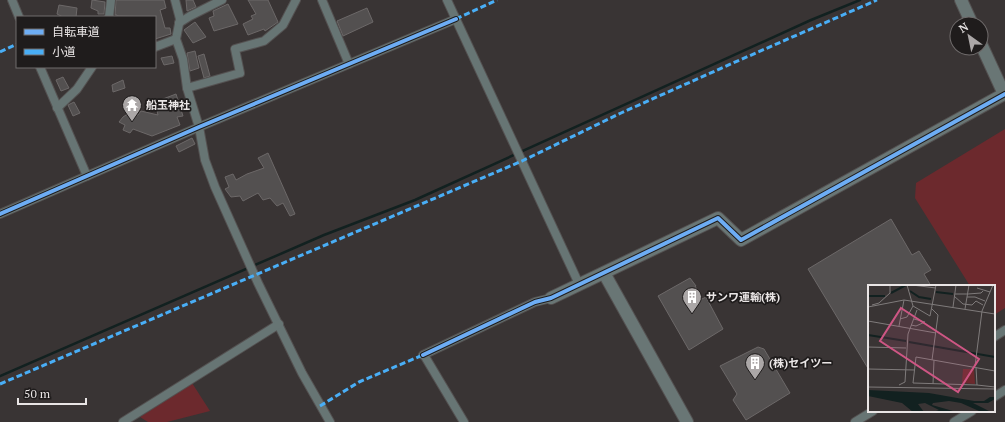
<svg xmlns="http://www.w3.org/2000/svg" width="1005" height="422" viewBox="0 0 1005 422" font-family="'PT Serif','Noto Sans JP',serif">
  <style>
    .green { fill: #6c292d }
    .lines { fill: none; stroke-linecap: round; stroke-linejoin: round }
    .stream { stroke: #122120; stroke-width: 2.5 }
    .building { fill: #535050; stroke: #6c6868 }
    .street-casing { stroke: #545151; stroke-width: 10 }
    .secondary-casing { stroke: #545151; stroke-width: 14 }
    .street { stroke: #677574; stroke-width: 8 }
    .secondary { stroke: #697675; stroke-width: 12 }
    .quiet { stroke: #49aef6; stroke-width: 3; stroke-dasharray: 6 3; stroke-linecap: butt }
    .cycleway-casing { stroke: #1f1c1c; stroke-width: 6 }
    .cycleway { stroke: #6dadf4; stroke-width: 4 }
    .labels { text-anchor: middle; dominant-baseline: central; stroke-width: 3.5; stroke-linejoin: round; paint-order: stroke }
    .poi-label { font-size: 11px; font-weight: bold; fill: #e9e5e5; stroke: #1f1c1c; text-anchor: start }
    .inset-river { fill: none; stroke: #122120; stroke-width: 2 }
    .inset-road { fill: none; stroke: #7f7b7b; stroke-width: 1 }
    .view { fill: #ce5684; fill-opacity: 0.15; stroke: #ce5684; stroke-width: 2 }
    .inset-edge { fill: none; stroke: #e9e5e5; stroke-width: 2 }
  </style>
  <rect width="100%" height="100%" fill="#393434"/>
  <g class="green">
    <polygon points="1005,129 1005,308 994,315 994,286 970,286 915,198 916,183"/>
    <polygon points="192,383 210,411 167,422 148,422 140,417"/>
  </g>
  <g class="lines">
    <polyline class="stream" points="0,376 324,235 415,200 811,20 860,0"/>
  </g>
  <g class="building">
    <polygon points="92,0 105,2 104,14 98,14 98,11 91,8"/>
    <polygon points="116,0 164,0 166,8 160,10 165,28 170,28 171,34 155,39 155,17 117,16 117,15 115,15"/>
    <polygon points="186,0 193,0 196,7 187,11"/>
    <polygon points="248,0 268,0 278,22 265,31 264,29 248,35 243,24 253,19 251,16 256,14"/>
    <polygon points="228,4 238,24 214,31 209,18 214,16 213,11"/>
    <polygon points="59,5 77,8 76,17 63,17 57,14"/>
    <polygon points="367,8 373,22 343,36 337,21"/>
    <polygon points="195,22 206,37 193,43 184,30"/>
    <polygon points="195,51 199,68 190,71 187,53"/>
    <polygon points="204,54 210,76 204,78 198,56"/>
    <polygon points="172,56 174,63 164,65 161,58"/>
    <polygon points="63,77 69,88 61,91 56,80"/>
    <polygon points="123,80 125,88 113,92 112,85"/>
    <polygon points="176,94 183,116 177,117 180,125 152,136 133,129 130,133 123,130 125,125 119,122 123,117 129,113 138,115 141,111 158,115 155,102"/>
    <polygon points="74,102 80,113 73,116 68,105"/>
    <polygon points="192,138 195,144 179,152 176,146"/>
    <polygon points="268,153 295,214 290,216 283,203 277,206 270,198 263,200 258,193 243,201 240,196 231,197 225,189 229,187 225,177 233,174 236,180 247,174 264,168 258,158"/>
    <polygon points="891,219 912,255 919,251 931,270 924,274 931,286 869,286 869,370 808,269"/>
    <polygon points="690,278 696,286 695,286 702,299 706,297 723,329 689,350 658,296"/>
    <polygon points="758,347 764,349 790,393 746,420 733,400 737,394 720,366"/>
  </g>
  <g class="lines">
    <g class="street-casing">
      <g id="street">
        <polyline points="12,0 19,17"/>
        <polyline points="175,0 180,19 176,39 183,59 187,88 199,127 205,160 215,187 258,283 302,373 330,422"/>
        <polyline points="322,0 349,64"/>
        <polyline points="447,0 579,284"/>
        <polyline points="109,17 111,0"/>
        <polyline points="179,23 190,16 222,0"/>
        <polyline points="155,47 176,39"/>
        <polyline points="40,67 87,176"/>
        <polyline points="187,88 240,73 235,49 264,41 283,25 296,0"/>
        <polyline points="57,108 77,89 92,67"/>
        <polyline points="0,214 199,127 456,19"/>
        <polyline points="994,337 1005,330"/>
        <polyline points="423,355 535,302 551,298"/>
        <polyline points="424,355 464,422"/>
        <polyline points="994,397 1005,390"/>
        <polyline points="123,422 279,324"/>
        <polyline points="855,422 873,411"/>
        <polyline points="954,422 972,411"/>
      </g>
    </g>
    <g class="secondary-casing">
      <g id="secondary">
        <polyline points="961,0 972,24"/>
        <polyline points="604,273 687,422"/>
        <polyline points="551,298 718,218 741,240 1004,94 981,44"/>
      </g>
    </g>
    <use href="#street" class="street"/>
    <use href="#secondary" class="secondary"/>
    <g class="quiet">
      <polyline points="456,19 497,0"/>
      <polyline points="0,52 17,44"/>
      <polyline points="0,384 522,161 621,113 733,63 877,0"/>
      <polyline points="320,406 359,382 423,355"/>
    </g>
    <g class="cycleway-casing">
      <g id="cycleway">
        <polyline points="0,214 199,127 456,19"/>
        <polyline points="423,355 535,302 551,298 718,218 741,240 1005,94"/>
      </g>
    </g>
    <use href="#cycleway" class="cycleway"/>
  </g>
  <defs>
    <g id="temple-pin" transform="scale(1)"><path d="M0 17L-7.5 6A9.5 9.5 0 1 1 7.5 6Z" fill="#aba7a7" stroke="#1f1c1c"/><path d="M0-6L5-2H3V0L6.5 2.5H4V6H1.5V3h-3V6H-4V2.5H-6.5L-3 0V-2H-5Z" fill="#fff"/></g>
    <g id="building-pin" transform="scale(1)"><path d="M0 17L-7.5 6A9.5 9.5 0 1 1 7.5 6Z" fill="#aba7a7" stroke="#1f1c1c"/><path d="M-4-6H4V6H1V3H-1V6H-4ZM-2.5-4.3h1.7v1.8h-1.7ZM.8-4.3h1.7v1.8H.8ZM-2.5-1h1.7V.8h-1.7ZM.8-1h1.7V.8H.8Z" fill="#fff"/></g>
  </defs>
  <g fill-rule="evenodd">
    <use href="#temple-pin" x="132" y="105"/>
    <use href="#building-pin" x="692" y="297"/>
    <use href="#building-pin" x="755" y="363"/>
  </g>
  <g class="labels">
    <g class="poi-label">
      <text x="146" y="105">船玉神社</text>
      <text x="706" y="297">サンワ運輸(株)</text>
      <text x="769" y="363">(株)セイツー</text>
    </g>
  </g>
  <g transform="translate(868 285)">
    <rect width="127" height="127" fill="#393434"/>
    <path d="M95,84H106L107,99L94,98Z" fill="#6c292d"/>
    <path d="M0,105L61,108L106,116H116L122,112H127V114L120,118H105L123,127H65L71,125L57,118L50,119L56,127H45L34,118L0,111ZM81,116L93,118L111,126H85L64,120L65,118Z" fill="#122120" fill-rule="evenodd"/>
    <path class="inset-river" d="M42,6L51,12L63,14M68,7L85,9M23,8L38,0M0,11H17M0,50L38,56M41,57L127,72"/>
    <path class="inset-road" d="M39,0L45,21L62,31L68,0M44,0L68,3M109,3L122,7M87,9H100M100,9L113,8L115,6M86,11L95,19L104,20L108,16L115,20M99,12H107L117,16M4,20L11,18L22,8V0M0,22L36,15L127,29M85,22L88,0M97,24L101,0M114,26L125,0M32,34L39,32L45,21M0,36L68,48M43,40L48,41L57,37L46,34M31,41L36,15M0,62L38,63M48,72L45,98L109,100M48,72L127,86M64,75L70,30L64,24M107,81L114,26M108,82L109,100L127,102M0,84L47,85M65,99L66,75M31,100L37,97L40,49L49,25M0,102L127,104"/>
    <path class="view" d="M33,23L111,74L90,107L12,56Z"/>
    <rect width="127" height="127" class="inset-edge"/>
  </g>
  <rect x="16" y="16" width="140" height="52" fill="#1f1c1c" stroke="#706c6c"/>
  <rect x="24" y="29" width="20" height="6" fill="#6dadf4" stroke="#706c6c"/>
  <text x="52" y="36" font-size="12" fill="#e9e5e5">自転車道</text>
  <rect x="24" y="49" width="20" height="6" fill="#49aef6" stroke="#706c6c"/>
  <text x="52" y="56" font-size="12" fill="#e9e5e5">小道</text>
  <g transform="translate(969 36) rotate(327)"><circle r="19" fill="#1f1c1c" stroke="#706c6c"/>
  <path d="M0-3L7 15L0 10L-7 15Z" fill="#aba7a7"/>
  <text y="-6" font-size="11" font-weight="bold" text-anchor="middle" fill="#e9e5e5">N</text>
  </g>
  <path d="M18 398v6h68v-6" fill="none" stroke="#e9e5e5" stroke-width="2"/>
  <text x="24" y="398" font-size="12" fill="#e9e5e5" stroke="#1f1c1c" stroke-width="3" paint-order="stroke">50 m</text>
</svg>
